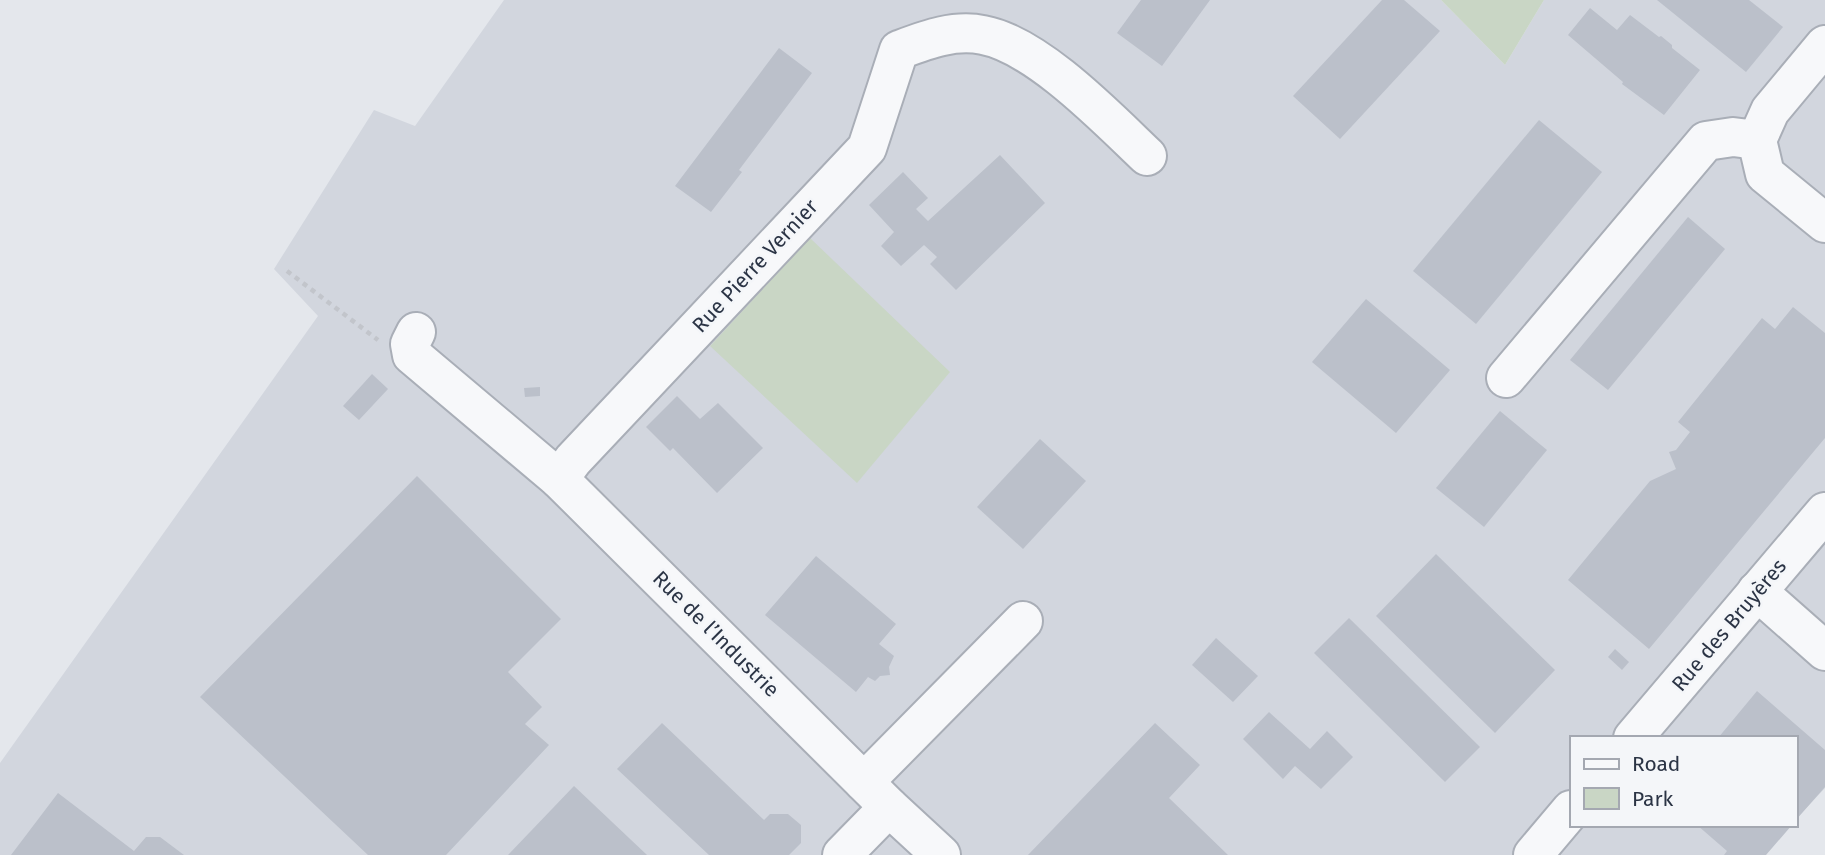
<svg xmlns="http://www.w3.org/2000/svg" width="1825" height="855" viewBox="0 0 1825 855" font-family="'Fira Sans',sans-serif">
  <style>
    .built { fill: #d2d6de }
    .green { fill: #c9d6c5 }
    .building { fill: #bbc0ca }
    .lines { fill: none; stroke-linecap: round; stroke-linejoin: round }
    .minor-casing { stroke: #a9aeb7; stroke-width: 42 }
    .path { stroke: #c2c5cb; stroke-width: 4.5; stroke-dasharray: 5 5; stroke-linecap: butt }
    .minor { stroke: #f7f8fa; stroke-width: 38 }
    .labels { text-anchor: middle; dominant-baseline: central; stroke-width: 5; stroke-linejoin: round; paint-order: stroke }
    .street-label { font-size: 21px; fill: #2b3445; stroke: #f4f6f9 }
  </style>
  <rect width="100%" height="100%" fill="#e4e7ec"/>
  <polygon class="built" points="504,0 1441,0 1505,65 1544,0 1825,0 1825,788 1795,820 1795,738 1571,738 1571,825 1791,825 1763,855 0,855 0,763 318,316 274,269 374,110 415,126"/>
  <g class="green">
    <polygon points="1441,0 1544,0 1505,65"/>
    <polygon points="810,238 950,372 857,483 710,346"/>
  </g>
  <g class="building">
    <polygon points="1141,0 1210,0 1162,66 1117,33"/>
    <polygon points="1382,0 1404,0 1440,31 1340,139 1293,96"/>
    <polygon points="1657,0 1749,0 1783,27 1746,72"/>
    <polygon points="1590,8 1617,30 1630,15 1659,37 1661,36 1672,45 1672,48 1700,70 1664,115 1622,84 1623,82 1568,35"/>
    <polygon points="779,48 812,73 739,170 742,172 711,212 675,186"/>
    <polygon points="1539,120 1602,172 1476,324 1413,271"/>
    <polygon points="1000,155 1045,203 956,290 930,264 937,257 924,245 901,266 881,246 894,232 869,205 903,172 928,198 916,209 928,221"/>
    <polygon points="1688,217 1725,249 1608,390 1570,360"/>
    <polygon points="1366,299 1450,370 1396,433 1312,362"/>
    <polygon points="1793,307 1825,333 1825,438 1649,649 1568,580 1650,481 1676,469 1669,452 1676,450 1690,432 1678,422 1762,318 1775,329"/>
    <polygon points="372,374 388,389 359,420 343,406"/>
    <polygon points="540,387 540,396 525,397 524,388"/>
    <polygon points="677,396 700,419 718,403 763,448 717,493 673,448 670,451 646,427"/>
    <polygon points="1500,411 1547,450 1484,527 1436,488"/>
    <polygon points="1040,439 1086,481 1023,549 977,507"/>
    <polygon points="417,476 561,619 508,672 542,707 525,724 549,745 446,855 368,855 200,697"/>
    <polygon points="1436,554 1555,670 1495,733 1376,616"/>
    <polygon points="816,556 896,624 879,644 894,656 889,667 890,675 880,676 875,681 868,677 856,692 765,615"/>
    <polygon points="1349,618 1480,747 1445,782 1314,653"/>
    <polygon points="1216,638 1258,676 1233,702 1192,665"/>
    <polygon points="1615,649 1629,662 1622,670 1608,657"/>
    <polygon points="1757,691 1825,750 1825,787 1795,821 1795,738 1718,738"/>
    <polygon points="1269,712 1310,749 1327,731 1353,757 1321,789 1295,766 1283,779 1243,739"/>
    <polygon points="662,723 764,820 770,814 788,814 801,825 801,843 789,855 709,855 617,769"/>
    <polygon points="1155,723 1200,765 1169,798 1228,855 1028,855"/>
    <polygon points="574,786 647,855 508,855"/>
    <polygon points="58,793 134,851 146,837 160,837 184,855 11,855"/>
    <polygon points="1697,825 1792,825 1766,855 1724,855 1727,851"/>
  </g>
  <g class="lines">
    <g class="minor-casing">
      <g id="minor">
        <polyline points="1825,45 1770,111 1757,140 1765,174 1825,223"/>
        <polyline points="416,332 410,344 412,355 559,479"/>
        <polyline points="1506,378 1706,141 1733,137 1757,140"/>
        <polyline points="1757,591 1825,651"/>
        <polyline points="1633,738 1825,512"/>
        <polyline points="864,782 1023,621"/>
        <polyline points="842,855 889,807"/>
        <path d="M941,855L889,807L559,479L573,460L867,148L899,50C926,40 954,29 983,35C1037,45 1107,118 1147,156"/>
        <polyline points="1533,855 1571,810"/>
      </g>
    </g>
    <polyline class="path" points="287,271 378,340"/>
    <use href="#minor" class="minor"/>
  </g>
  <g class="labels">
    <g class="street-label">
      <text transform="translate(755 266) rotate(-47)">Rue Pierre Vernier</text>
      <text transform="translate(1729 625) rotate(-50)">Rue des Bruyères</text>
      <text transform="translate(716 634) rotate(45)">Rue de l’Industrie</text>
    </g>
  </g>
  <rect x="1570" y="736" width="228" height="91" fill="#f4f6f9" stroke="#a4a8b1" stroke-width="2"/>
  <rect x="1584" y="759" width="35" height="10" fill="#f7f8fa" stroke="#a4a8b1" stroke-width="2"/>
  <text x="1632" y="771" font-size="21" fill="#2b3445">Road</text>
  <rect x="1584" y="788" width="35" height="21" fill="#c9d6c5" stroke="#a4a8b1" stroke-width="2"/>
  <text x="1632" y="806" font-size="21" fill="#2b3445">Park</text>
</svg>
